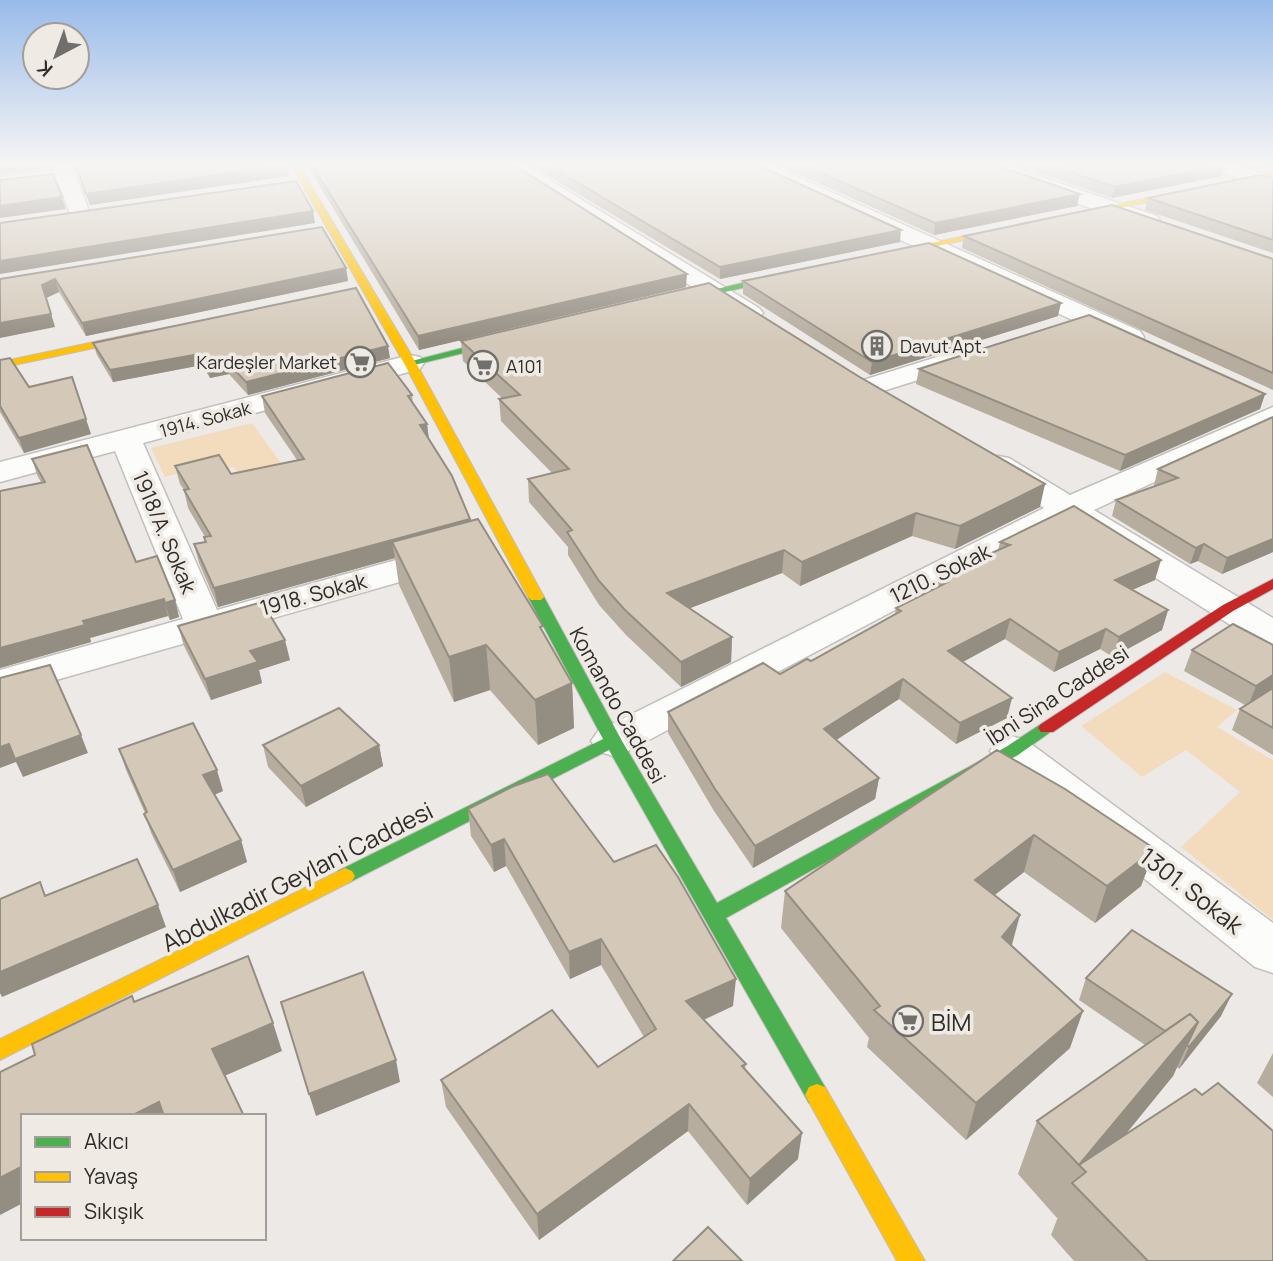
<svg xmlns="http://www.w3.org/2000/svg" width="1273" height="1261" viewBox="0 0 1273 1261" font-family="Manrope,sans-serif">
  <style>
    .green { fill: #f3dcbe }
    .lines { fill: none; stroke-linecap: round; stroke-linejoin: round }
    .street-casing { stroke: #c2bfbd; stroke-width: 3 }
    .fast-casing { stroke: #c2bfbd; stroke-width: 2 }
    .slow-casing { stroke: #c2bfbd; stroke-width: 2 }
    .jam-casing { stroke: #c2bfbd; stroke-width: 2 }
    .street { fill: #fcfcfb; fill-rule: evenodd }
    .fast { fill: #4caf50; fill-rule: evenodd }
    .slow { fill: #ffc107; fill-rule: evenodd }
    .jam { fill: #c62828; fill-rule: evenodd }
    .wall { fill: #b6ad9f }
    .shaded-wall { fill: #948d82 }
    .building { fill: #d4c9b9; stroke: #948d82; stroke-width: 2 }
    .labels { text-anchor: middle; dominant-baseline: central; stroke-width: 7; stroke-linejoin: round; paint-order: stroke }
    .far-poi-label { font-size: 18px; fill: #2f2d2b; stroke: #efeae3; text-anchor: start }
    .far-street-label { font-size: 18px; fill: #2f2d2b; stroke: #efeae3 }
    .street-label { font-size: 21px; fill: #2f2d2b; stroke: #efeae3 }
    .near-street-label { font-size: 24px; fill: #2f2d2b; stroke: #efeae3 }
    .near-poi-label { font-size: 24px; fill: #2f2d2b; stroke: #efeae3; text-anchor: start }
  </style>
  <rect width="100%" height="100%" fill="#ece9e6"/>
  <g class="green">
    <polygon points="252,423 286,470 241,482 234,467 205,475 197,468 165,477 151,448"/>
    <polygon points="1165,672 1237,710 1217,727 1273,760 1273,920 1181,847 1240,792 1186,750 1142,777 1081,726"/>
  </g>
  <g class="lines">
    <g class="street-casing">
      <g id="street">
        <polygon points="53,165 72,165 90,214 86,218 72,218 58,182 0,189 0,177 54,170"/>
        <polygon points="502,165 525,165 759,308 763,313 759,318 750,321 741,318"/>
        <polygon points="746,165 771,165 1140,331 1144,337 1140,343 1131,345 1122,343 748,169"/>
        <polygon points="978,165 1006,165 1157,216 1160,221 1157,226 1141,226 980,169"/>
        <polygon points="1204,165 1235,165 1273,176 1273,188 1206,169"/>
        <polygon points="969,347 979,349 982,355 979,361 867,396 857,394 853,388 857,382"/>
        <polygon points="410,355 420,357 424,363 420,369 143,443 217,610 446,546 459,549 464,557 459,565 0,696 0,670 183,619 115,451 0,482 0,462"/>
        <polygon points="1273,407 1273,427 1094,510 1273,618 1273,647 1259,643 1067,522 912,601 628,751 613,756 598,751 591,741 598,731 1044,508 987,472 982,465 987,458 998,456 1009,458 1070,495"/>
        <polygon points="1012,736 1027,741 1273,923 1273,973 1255,967 997,761 990,751 997,741"/>
      </g>
    </g>
    <g class="fast-casing">
      <g id="fast">
        <polygon points="793,271 796,272 796,276 671,304 666,301"/>
        <polygon points="513,335 518,338 517,340 410,366 404,363"/>
        <polygon points="536,592 544,597 622,741 717,903 1006,747 1041,724 1053,724 1056,728 1018,755 726,918 825,1087 829,1095 825,1103 817,1106 809,1103 609,750 352,881 345,884 338,881 335,876 338,871 603,739 528,597"/>
      </g>
    </g>
    <g class="slow-casing">
      <g id="slow">
        <polygon points="291,165 299,165 416,363 544,597 541,600 531,600 528,597 404,363"/>
        <polygon points="1273,172 1273,176 879,258 874,255"/>
        <polygon points="146,331 150,332 150,336 0,368 0,362"/>
        <polygon points="345,868 352,871 355,876 352,881 0,1060 0,1039"/>
        <polygon points="817,1084 825,1087 925,1261 897,1261 805,1095 809,1087"/>
      </g>
    </g>
    <g class="jam-casing">
      <polygon id="jam" points="1273,579 1273,589 1233,611 1053,732 1041,732 1038,728 1041,724 1223,605"/>
    </g>
    <use href="#street" class="street"/>
    <use href="#fast" class="fast"/>
    <use href="#slow" class="slow"/>
    <use href="#jam" class="jam"/>
  </g>
  <g class="wall">
    <polygon points="74,165 287,165 289,176 90,205"/>
    <polygon points="307,165 514,165 686,287 419,350"/>
    <polygon points="530,165 758,165 900,242 720,279"/>
    <polygon points="778,165 995,165 1077,206 934,235"/>
    <polygon points="1015,165 1224,165 1221,176 1112,198"/>
    <polygon points="1245,165 1273,165 1273,166 1257,169"/>
    <polygon points="1273,178 1273,253 1145,210 1148,198"/>
    <polygon points="964,236 1273,259 1273,390 962,248"/>
    <polygon points="346,268 348,281 86,336 59,292 46,298 55,327 0,279"/>
    <polygon points="743,281 1058,316 870,375 743,294"/>
    <polygon points="461,341 1040,507 955,549 912,536 800,586 782,573 690,608 732,637 731,662 681,687 626,635 599,605 568,555 568,547 529,502 528,479 552,473 501,421 499,399 503,399 463,361"/>
    <polygon points="93,343 390,358 248,395 229,374 210,378 202,365 113,382 97,355"/>
    <polygon points="0,360 29,387 91,434 24,453 0,412"/>
    <polygon points="919,369 1265,394 1260,409 1120,471 916,384"/>
    <polygon points="412,395 413,404 427,424 429,439 471,521 544,635 572,683 574,728 538,745 490,690 454,702 399,585 395,558 218,607 199,563 194,544 205,542 204,537 205,537 188,508 184,490 180,484 175,466 231,474 297,460 265,413 262,396"/>
    <polygon points="1273,417 1273,552 1222,574 1198,561 1190,564 1112,516 1116,500 1156,486 1154,485 1158,469"/>
    <polygon points="32,459 175,600 179,617 170,620 168,616 90,638 91,642 0,668 41,482 37,475"/>
    <polygon points="1000,542 1155,580 1132,590 1168,610 1162,630 1113,657 1100,649 1054,672 1005,639 963,662 1007,718 956,744 899,699 836,740 879,778 875,799 753,868 714,811 668,733 668,712 780,674 811,661 895,614 896,608 937,588 939,576 998,550"/>
    <polygon points="178,626 290,660 259,670 262,683 211,700 184,646"/>
    <polygon points="1273,645 1273,755 1232,730 1240,709 1245,705 1184,671 1192,650"/>
    <polygon points="263,745 379,745 383,766 306,807 268,767"/>
    <polygon points="119,749 223,791 214,795 241,840 247,862 180,892 152,835 144,814 145,813 126,770"/>
    <polygon points="997,750 1155,849 1141,886 1095,923 1024,872 995,895 1011,946 1070,1048 966,1140 867,1047 869,1038 781,928 785,891"/>
    <polygon points="468,809 614,862 733,1006 704,1020 746,1064 745,1069 798,1159 747,1205 688,1131 539,1240 446,1107 441,1080 598,1067 644,1037 601,965 570,979 506,866 494,872 471,836"/>
    <polygon points="1086,978 1221,1016 1179,1069 1177,1067 1173,1076 1125,1135 1273,1261 1074,1261 1051,1235 1058,1217 1057,1218 1018,1174 1037,1121 1145,1045 1079,1000"/>
    <polygon points="1273,1053 1273,1097 1257,1083"/>
  </g>
  <g class="shaded-wall">
    <polygon points="0,165 52,165 51,168 0,174"/>
    <polygon points="287,165 289,176 90,205 86,194"/>
    <polygon points="1224,165 1221,176 1112,198 1115,187"/>
    <polygon points="1258,165 1273,165 1257,169"/>
    <polygon points="1080,194 1077,206 934,235 935,223"/>
    <polygon points="62,197 66,209 0,218 0,206"/>
    <polygon points="313,211 315,223 0,274 0,261"/>
    <polygon points="901,230 900,242 720,279 720,267"/>
    <polygon points="346,268 348,281 86,336 82,323"/>
    <polygon points="687,274 686,287 419,350 418,336"/>
    <polygon points="55,279 59,292 46,298 42,285"/>
    <polygon points="1061,303 1058,316 870,375 872,362"/>
    <polygon points="51,314 55,327 0,338 0,323"/>
    <polygon points="388,346 390,358 248,395 246,382"/>
    <polygon points="199,354 202,365 113,382 110,370"/>
    <polygon points="227,362 229,374 210,378 207,367"/>
    <polygon points="1265,394 1260,409 1120,471 1125,455"/>
    <polygon points="86,419 91,434 24,453 19,438"/>
    <polygon points="427,424 429,441 420,425"/>
    <polygon points="1045,484 1040,507 955,549 960,526"/>
    <polygon points="916,513 912,536 800,586 802,562"/>
    <polygon points="470,519 472,537 392,542 395,558 218,607 214,588"/>
    <polygon points="1273,539 1273,552 1222,574 1227,558"/>
    <polygon points="1204,544 1198,561 1190,564 1196,548"/>
    <polygon points="784,550 782,573 667,617 667,593"/>
    <polygon points="1161,560 1155,580 1109,600 1115,580"/>
    <polygon points="164,599 168,616 90,638 91,642 0,668 0,648 83,621"/>
    <polygon points="175,600 179,617 170,620 165,603"/>
    <polygon points="1168,610 1162,630 1113,657 1119,637"/>
    <polygon points="1010,619 1005,639 944,672 948,651"/>
    <polygon points="1106,629 1100,649 1054,672 1059,652"/>
    <polygon points="732,637 731,662 681,687 681,662"/>
    <polygon points="285,640 290,660 259,670 262,683 211,700 205,679 250,651"/>
    <polygon points="486,645 490,690 454,702 449,657"/>
    <polygon points="1273,675 1273,690 1248,707 1256,686"/>
    <polygon points="903,679 899,699 821,750 824,729"/>
    <polygon points="572,683 574,728 538,745 535,700"/>
    <polygon points="1012,698 1007,718 956,744 960,723"/>
    <polygon points="81,735 88,753 23,777 16,762 0,768 0,747 9,744"/>
    <polygon points="379,745 383,766 306,807 301,786"/>
    <polygon points="217,770 223,791 209,797 203,775"/>
    <polygon points="879,778 875,799 753,868 755,846"/>
    <polygon points="1034,835 1024,872 966,917 975,880"/>
    <polygon points="504,839 506,866 494,872 491,845"/>
    <polygon points="241,840 247,862 180,892 173,870"/>
    <polygon points="1155,849 1141,886 1095,923 1107,886"/>
    <polygon points="158,905 166,927 2,997 0,993 0,972"/>
    <polygon points="1020,915 1010,952 1002,937"/>
    <polygon points="601,939 601,965 570,979 569,952"/>
    <polygon points="736,979 733,1006 685,1028 686,1001"/>
    <polygon points="1232,994 1221,1016 1179,1069 1189,1047"/>
    <polygon points="1083,1011 1070,1048 966,1140 976,1103"/>
    <polygon points="1198,1022 1173,1076 1080,1190 1086,1172 1079,1165 1057,1218 1079,1165"/>
    <polygon points="273,1023 282,1051 222,1077 212,1049"/>
    <polygon points="396,1060 400,1082 316,1116 309,1094"/>
    <polygon points="159,1102 164,1116 131,1116"/>
    <polygon points="689,1104 688,1131 539,1240 537,1214"/>
    <polygon points="802,1133 798,1159 747,1205 750,1179"/>
    <polygon points="23,1166 23,1203 0,1215 0,1178"/>
  </g>
  <g class="building">
    <polygon points="76,165 285,165 86,194"/>
    <polygon points="312,165 514,165 687,274 418,336"/>
    <polygon points="548,165 758,165 901,230 720,267"/>
    <polygon points="803,165 995,165 1080,194 935,223"/>
    <polygon points="1049,165 1223,165 1115,187"/>
    <polygon points="53,174 62,197 0,206 0,180"/>
    <polygon points="1260,175 1273,178 1273,240 1148,198"/>
    <polygon points="296,181 313,211 0,261 0,223"/>
    <polygon points="1112,205 1273,259 1273,373 964,236"/>
    <polygon points="322,227 346,268 82,323 55,279 42,285 51,314 0,323 0,279"/>
    <polygon points="929,243 1061,303 872,362 743,281"/>
    <polygon points="709,283 858,376 1045,484 960,526 916,513 802,562 784,550 667,593 732,637 681,662 625,610 599,581 567,532 572,530 528,479 569,469 499,399 520,395 461,341"/>
    <polygon points="356,288 388,346 246,382 227,362 207,367 199,354 110,370 93,343"/>
    <polygon points="1089,315 1265,394 1125,455 919,369"/>
    <polygon points="10,358 29,387 72,377 86,419 19,438 0,406 0,360"/>
    <polygon points="388,363 412,395 408,396 427,424 420,425 452,476 470,519 214,588 194,544 206,542 204,537 211,536 184,490 189,489 175,466 219,455 231,474 304,459 262,396"/>
    <polygon points="1273,417 1273,539 1227,558 1204,544 1196,548 1116,500 1178,478 1158,469"/>
    <polygon points="87,445 136,562 157,556 175,600 165,603 164,599 83,621 85,625 0,648 0,491 45,482 32,459"/>
    <polygon points="1074,506 1161,560 1115,580 1168,610 1119,637 1106,629 1059,652 1010,619 948,651 1012,698 960,723 903,679 824,729 879,778 755,846 715,789 668,712 763,663 780,674 807,659 811,661 901,611 896,608 948,582 939,576 1010,545 1000,542"/>
    <polygon points="478,519 543,626 540,627 572,683 535,700 486,645 449,657 392,542"/>
    <polygon points="262,602 285,640 250,651 258,662 205,679 178,626"/>
    <polygon points="1233,624 1273,645 1273,675 1256,686 1192,650"/>
    <polygon points="50,665 81,735 15,759 9,744 0,747 0,678"/>
    <polygon points="1273,688 1273,728 1240,709"/>
    <polygon points="339,708 379,745 301,786 263,745"/>
    <polygon points="193,723 217,770 203,775 241,840 173,870 144,814 147,812 119,749"/>
    <polygon points="997,750 1065,789 1155,849 1107,886 1034,835 975,880 1020,915 1002,937 1083,1011 976,1103 874,1010 880,1006 785,891"/>
    <polygon points="548,774 614,862 656,845 678,877 736,979 686,1001 746,1064 742,1066 802,1133 750,1179 689,1104 537,1214 441,1080 552,1010 598,1067 656,1029 601,939 569,952 504,839 491,845 468,809 514,786"/>
    <polygon points="137,859 158,905 0,972 0,899 40,882 45,896"/>
    <polygon points="1132,930 1232,994 1189,1047 1187,1045 1198,1022 1190,1014 1165,1031 1086,978"/>
    <polygon points="248,956 273,1023 212,1049 244,1116 164,1116 159,1102 131,1116 23,1116 23,1166 0,1178 0,1072 35,1055 32,1044 132,996 134,1002"/>
    <polygon points="363,972 396,1060 309,1094 281,1002"/>
    <polygon points="1190,1014 1198,1022 1079,1165 1037,1121"/>
    <polygon points="1218,1083 1273,1131 1273,1261 1148,1261 1072,1183 1086,1172 1079,1165 1195,1089 1202,1095"/>
    <polygon points="708,1227 742,1261 673,1261"/>
  </g>
  <linearGradient id="sky" x2="0" y2="1"><stop stop-color="#99bbea"/><stop offset="0.48" stop-color="#f6f5f4"/><stop offset="1" stop-color="#f6f5f4" stop-opacity="0"/></linearGradient>
  <rect width="1273" height="342" fill="url(#sky)"/>
  <defs>
    <g id="building-ring" transform="scale(1.575)"><circle r="9.5" fill="#efeae3" stroke="#716f6c" stroke-width="1.5"/><path d="M-4-6H4V6H1V3H-1V6H-4ZM-2.5-4.3h1.7v1.8h-1.7ZM.8-4.3h1.7v1.8H.8ZM-2.5-1h1.7V.8h-1.7ZM.8-1h1.7V.8H.8Z" fill="#716f6c"/></g>
    <g id="supermarket-ring" transform="scale(1.575)"><circle r="9.5" fill="#efeae3" stroke="#716f6c" stroke-width="1.5"/><path d="M-6-5.5h2.5l.6 2H6L4.5 2H-2.5L-4.4-4H-6ZM-1.5 3.2a1.3 1.3 0 1 0 .1 0ZM3 3.2a1.3 1.3 0 1 0 .1 0Z" fill="#716f6c"/></g>
  </defs>
  <g fill-rule="evenodd">
    <use href="#building-ring" x="877" y="346"/>
    <use href="#supermarket-ring" x="360" y="362"/>
    <use href="#supermarket-ring" x="483" y="366"/>
    <use href="#supermarket-ring" x="908" y="1021"/>
  </g>
  <g class="labels">
    <g class="far-poi-label">
      <text x="900" y="346">Davut Apt.</text>
      <text x="337" y="362" text-anchor="end">Kardeşler Market</text>
      <text x="506" y="366">A101</text>
    </g>
    <g class="far-street-label">
      <text transform="translate(205 419) rotate(-15)">1914. Sokak</text>
    </g>
    <g class="street-label">
      <text transform="translate(165 532) rotate(67)">1918/A. Sokak</text>
      <text transform="translate(940 573) rotate(-26)">1210. Sokak</text>
      <text transform="translate(313 594) rotate(-15)">1918. Sokak</text>
      <text transform="translate(1057 695) rotate(-33)">İbni Sina Caddesi</text>
      <text transform="translate(618 705) rotate(61)">Komando Caddesi</text>
    </g>
    <g class="near-street-label">
      <text transform="translate(297 876) rotate(-27)">Abdulkadir Geylani Caddesi</text>
      <text transform="translate(1192 890) rotate(38)">1301. Sokak</text>
    </g>
    <g class="near-poi-label">
      <text x="931" y="1021">BİM</text>
    </g>
  </g>
  <rect x="21" y="1114" width="245" height="126" fill="#efeae3" stroke="#a29e99" stroke-width="2"/>
  <rect x="35" y="1137" width="35" height="10" fill="#4caf50" stroke="#a29e99" stroke-width="2"/>
  <text x="84" y="1149" font-size="21" fill="#2f2d2b">Akıcı</text>
  <rect x="35" y="1172" width="35" height="10" fill="#ffc107" stroke="#a29e99" stroke-width="2"/>
  <text x="84" y="1184" font-size="21" fill="#2f2d2b">Yavaş</text>
  <rect x="35" y="1207" width="35" height="10" fill="#c62828" stroke="#a29e99" stroke-width="2"/>
  <text x="84" y="1219" font-size="21" fill="#2f2d2b">Sıkışık</text>
  <g transform="translate(56 56) rotate(221)"><circle r="33" fill="#efeae3" stroke="#a29e99" stroke-width="2"/>
  <path d="M0-5L12 26L0 18L-12 26Z" fill="#716f6c"/>
  <text y="-10" font-size="19" font-weight="bold" text-anchor="middle" fill="#2f2d2b">K</text>
  </g>
</svg>
